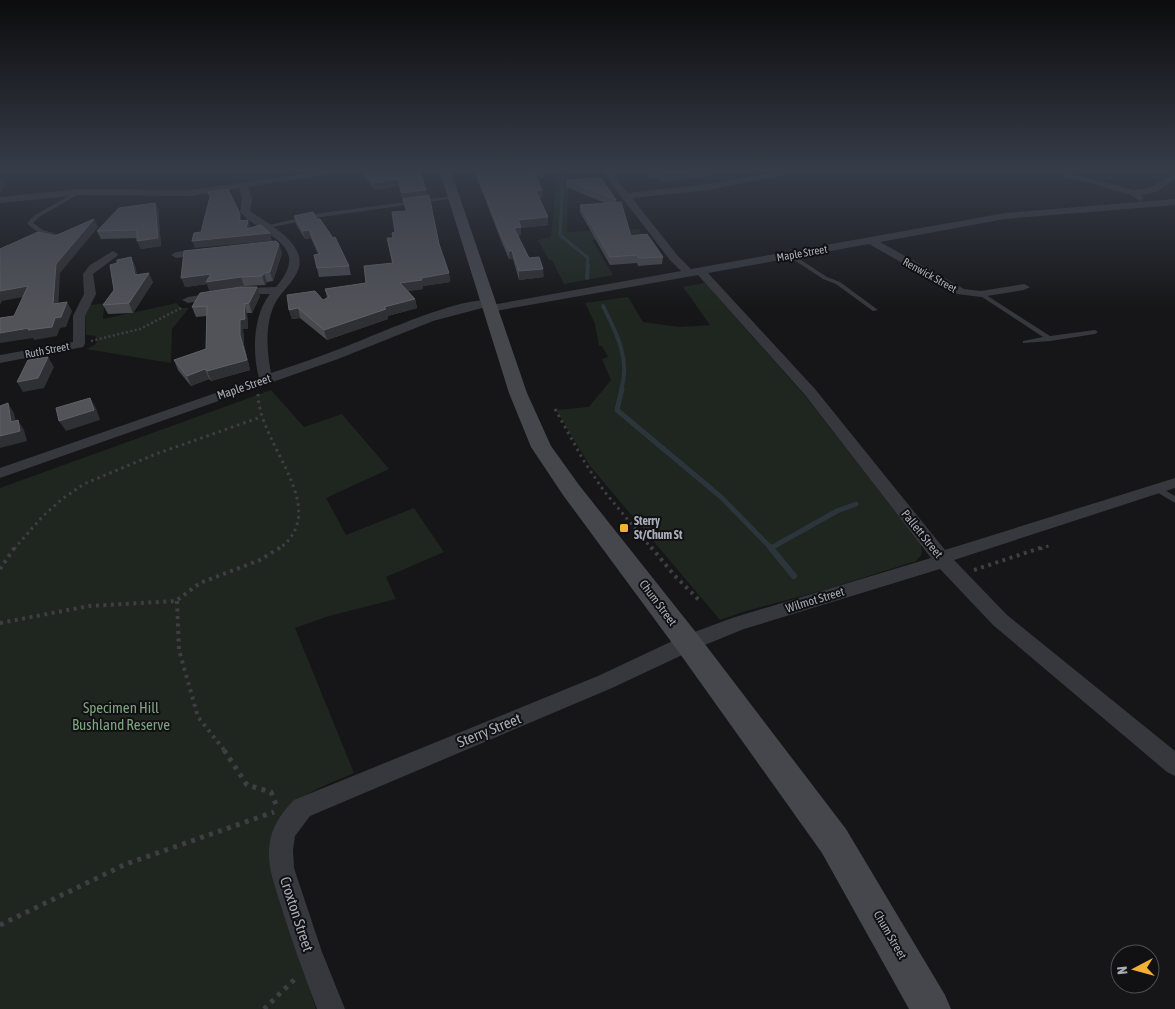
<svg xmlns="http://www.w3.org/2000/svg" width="1175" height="1009" viewBox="0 0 1175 1009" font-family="'Asap Condensed',sans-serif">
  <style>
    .green { fill: #1e261f }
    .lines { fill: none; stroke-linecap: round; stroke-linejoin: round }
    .stream-far3 { stroke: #2c353c; stroke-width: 3 }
    .stream-far2 { stroke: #2c353c; stroke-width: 4 }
    .stream-far1 { stroke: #2c353c; stroke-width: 5 }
    .stream { stroke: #2c353c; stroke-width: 6 }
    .path-far3 { stroke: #3d3f44; stroke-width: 2.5; stroke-dasharray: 2 2.5; stroke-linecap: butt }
    .path-far2 { stroke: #3d3f44; stroke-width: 3; stroke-dasharray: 2.5 4; stroke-linecap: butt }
    .path-far1 { stroke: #3d3f44; stroke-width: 4; stroke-dasharray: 3 4.5; stroke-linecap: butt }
    .path { stroke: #3d3f44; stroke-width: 5; stroke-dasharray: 4 5.5; stroke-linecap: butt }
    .lane { fill: #37383d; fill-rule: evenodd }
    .street { fill: #37383d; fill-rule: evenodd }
    .secondary { fill: #45474d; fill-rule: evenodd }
    .wall { fill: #47494d }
    .shaded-wall { fill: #2f3033 }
    .building { fill: #525359; stroke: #5f6168 }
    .poi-dot { fill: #f2b134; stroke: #111113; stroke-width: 2 }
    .labels { text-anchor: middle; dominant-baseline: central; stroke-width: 4; stroke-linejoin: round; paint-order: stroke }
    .far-street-label { font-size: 11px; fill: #a8adb8; stroke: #111113 }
    .street-label { font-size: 12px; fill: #a8adb8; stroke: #111113 }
    .poi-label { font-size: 12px; font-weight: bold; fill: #a8adb8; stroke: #111113; text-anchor: start }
    .near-park-label { font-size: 15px; fill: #7fa381; stroke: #111113 }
    .near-street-label { font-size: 15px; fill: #a8adb8; stroke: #111113 }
  </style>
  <rect width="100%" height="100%" fill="#161618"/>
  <g class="green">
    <polygon points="555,169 594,169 597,173 570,174 568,194 567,232 639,229 643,235 592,240 613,275 564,284 552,260 549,260 538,240 551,237 557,173"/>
    <polygon points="705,283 806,397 921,545 922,554 916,561 824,590 746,611 720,620 590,466 556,410 589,407 611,380 602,359 608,357 602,346 599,346 595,324 585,303 628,297 643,322 679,327 710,325 683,287"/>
    <polygon points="107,303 104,307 103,319 177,303 180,308 189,308 172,329 171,363 86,349 95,345 98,340 95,336 86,335 85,315 90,305"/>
    <path d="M271,390L304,427L342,414L389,469L326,498L346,535L414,508L444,552L386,577L396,599L329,616L295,628L354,773C309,792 271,804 269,860L316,1009H0V488Z"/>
  </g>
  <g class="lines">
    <polyline class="stream-far3" points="563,169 560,235 588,258 587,266"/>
    <g class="stream-far2">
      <polyline points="587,278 588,265"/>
      <path d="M603,306C616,332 631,360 621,390"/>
    </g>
    <g class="stream-far1">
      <polyline points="622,389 617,410 721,497 772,549"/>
      <polyline points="771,548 837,511 856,504"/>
    </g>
    <polyline class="stream" points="770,547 794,576"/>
    <polyline class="path-far3" points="91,341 140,329 181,308"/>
    <g class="path-far2">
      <path d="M258,394C259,446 333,508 279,549"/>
      <polyline points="555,409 585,463 604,491 652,549"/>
      <polyline points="14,549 42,517 62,499 84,484 156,454 261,417"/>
      <polyline points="1040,549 1051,545"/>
    </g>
    <g class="path-far1">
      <polyline points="651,547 675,576 700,601"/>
      <polyline points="0,569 15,547"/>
      <polyline points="974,570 1043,547"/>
      <polyline points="177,601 179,650 198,717 225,751"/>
      <polyline points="0,623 89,606 176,601 200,583 260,560 281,547"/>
    </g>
    <g class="path">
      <polyline points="224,750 247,785 271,792 277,807"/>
      <polyline points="0,925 126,864 274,812"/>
      <polyline points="264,1009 298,976"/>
    </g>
    <g class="lane">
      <polygon points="604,169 620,169 606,171"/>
      <polygon points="745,169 750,169 766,177 762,178"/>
      <path d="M78,191L82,192L39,217L33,223L43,230L67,237V239C53,239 36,234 27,223L35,215Z"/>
      <polygon points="453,196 455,196 455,198 321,217 268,228 265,226 321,213"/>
      <polygon points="788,254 792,254 827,277 840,282 878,310 873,311 836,284 823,279 788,256"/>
      <polygon points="979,293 983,293 1050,336 1095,330 1098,332 1095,334 1050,341 1023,343 1023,341 1043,337 979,295"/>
      <polygon points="1158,486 1175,496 1175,503 1155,491 1154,489 1155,487"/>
    </g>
    <g class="street">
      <path d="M338,169H355L351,171L248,187L252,199L250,211C270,225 314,247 295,276C289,287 277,296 273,308C265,327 267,353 271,373C296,365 322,356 347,346C376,335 465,294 492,301L494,303L492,305L681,271L670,260L600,169H608L628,193L708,184L793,169H808L804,171L708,190L632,198L678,256L691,269L1005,213L1175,199V205L1005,219L880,242L964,289L981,291L1024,284L1030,287L1024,290L981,297L957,294L869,244L708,273L815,389L945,550L1175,478V488L954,560L1007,615L1175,751V776L1167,772L993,625L940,569L744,629L695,649L612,688L310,816L295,836L293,850L294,868L322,952L345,1009H317C304,974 291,939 280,903C275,886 268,869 269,851C269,831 280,814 294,800L598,676L681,637L732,618L931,558L805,395L698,275L490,312L486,311L484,309L486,307L433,321L338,359L0,478V468L259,378C252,352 253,315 270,294H244L188,303L182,300L188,297L244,288L276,287C313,244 263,237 240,212L242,199L240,188L191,196L80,195L0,203V197L80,189L191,190Z"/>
      <polygon points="911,169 921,169 929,173 925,176"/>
      <polygon points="1041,169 1053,169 1134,190 1150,188 1175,172 1175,179 1156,192 1141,195 1144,198 1140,201 1131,195"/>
      <polygon points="206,248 210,249 211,251 210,253 176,258 171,255 176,252"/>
      <polygon points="113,251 118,254 117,256 93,274 96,294 85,316 85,344 83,347 0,363 0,355 73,342 73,316 84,294 83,274 90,265"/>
    </g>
    <polygon class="secondary" points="439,169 450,169 527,393 551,446 579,485 698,635 846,829 945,995 951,1009 909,1009 822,853 678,651 563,495 531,447 509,393"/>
  </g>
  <g class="wall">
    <polygon points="416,168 427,196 439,244 449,273 450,282 423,286 423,289 408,291 415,299 417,308 388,316 388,319 327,340 300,318 292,319 289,310 323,300 327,298 325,289 366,283 392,263 387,238 393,238 395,232 406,211 399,186 376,190 363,176 361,169"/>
    <polygon points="473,168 542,168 544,171 544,178 536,175 543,198 539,198 548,225 521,228 521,235 518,236 529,258 544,277 519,280 513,259 509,259 502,243"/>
    <polygon points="638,168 742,168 732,173 662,182 659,176 649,177"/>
    <polygon points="566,180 616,200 616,202 631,236 663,257 662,264 638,266 637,263 610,265 580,212 580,205 605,203 566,187"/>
    <polygon points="155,203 158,210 161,246 141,249 137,241 137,238 101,239 97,231"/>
    <polygon points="294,216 317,219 349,266 351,275 319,277 314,255 318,254 311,238 305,239 296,224"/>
    <polygon points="282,253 273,281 267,282 265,285 244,286 210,292 207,284 185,287"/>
    <polygon points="131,257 135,266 137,275 153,282 133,313 108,314 103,305 114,290 117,263"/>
    <polygon points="260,296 252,313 247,313 248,329 243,329 244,345 250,370 211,381 209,379 191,386 178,370 174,360 206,349 207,316 196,317 192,307"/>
  </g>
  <g class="shaded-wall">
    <polygon points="715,168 742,168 732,173 662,182 663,175"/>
    <polygon points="659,170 659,176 649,177 649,171"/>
    <polygon points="1,176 5,184 0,193 0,177"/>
    <polygon points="398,179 399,186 376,190 374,183"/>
    <polygon points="426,190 428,197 403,201 402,193"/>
    <polygon points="542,190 543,198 536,198 536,191"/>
    <polygon points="155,203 158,210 161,246 141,249 137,241"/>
    <polygon points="240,214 242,221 239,221"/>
    <polygon points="548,217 548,225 521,228 521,235 515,236 514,228 518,220"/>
    <polygon points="94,219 98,227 60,273 58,313 53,304 56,264"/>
    <polygon points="248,220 250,227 249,235 270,233 272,241 195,248 192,241 246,229"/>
    <polygon points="309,230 311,238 305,239 303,231"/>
    <polygon points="279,244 282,253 273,281 270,272"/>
    <polygon points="509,251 512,251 513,259 509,259"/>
    <polygon points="131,257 135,266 139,284 135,275"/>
    <polygon points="543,269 544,277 519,280 519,271"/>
    <polygon points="149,273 153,282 133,313 129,303"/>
    <polygon points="264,273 267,282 265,285 262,276"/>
    <polygon points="449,273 450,282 423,286 423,289 402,292 400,283 421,278"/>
    <polygon points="211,274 241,277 244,286 210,292 207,284 185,287 181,278"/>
    <polygon points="28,286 33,295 2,301 0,305 0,291"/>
    <polygon points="257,287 260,296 252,313 249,303"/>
    <polygon points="415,299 417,308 388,316 388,319 327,340 324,330 384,307"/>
    <polygon points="67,302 72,311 66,327 60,328 57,336 34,340 33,338 0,343 0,333 29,328 55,318"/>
    <polygon points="244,304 247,313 248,329 243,329 244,345 250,370 211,381 207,371 240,335 240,320"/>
    <polygon points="298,308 300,318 292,319 289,310"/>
    <polygon points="48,357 54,367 44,388 23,392 17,382"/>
    <polygon points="205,369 209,379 191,386 187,376"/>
    <polygon points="90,398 96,408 100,420 66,431 59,421"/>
    <polygon points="8,403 14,413 18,432 11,422"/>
    <polygon points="18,420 24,430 27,441 0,448 0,436"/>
  </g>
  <g class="building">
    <polygon points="416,168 417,170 420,170 426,190 402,193 398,179 374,183 361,169"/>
    <polygon points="475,168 533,168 542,190 536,191 548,217 518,220 521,227 514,228 529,258 539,257 543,269 519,271 512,251 509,251 501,235"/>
    <polygon points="646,168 715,168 663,175 659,170 649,171"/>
    <polygon points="601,178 616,200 566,180"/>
    <polygon points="228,189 240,214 239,221 248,220 246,229 261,225 270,233 192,241 194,233 201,232 210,197 208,192"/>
    <polygon points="429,195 439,244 449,273 421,278 422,280 400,283 415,299 384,307 386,309 324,330 298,308 289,310 287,295 315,291 323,300 329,297 325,289 366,283 364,266 393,263 387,238 393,238 392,233 395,232 392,212 407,211 403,199"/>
    <polygon points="621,202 631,236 647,234 663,257 639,258 637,255 610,257 580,205"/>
    <polygon points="155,203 158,238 137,241 137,230 97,231 119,208"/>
    <polygon points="313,212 317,219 320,219 333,238 335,237 349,266 317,268 314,255 320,254 309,230 303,231 294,216"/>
    <polygon points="94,219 56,264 53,304 67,302 61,317 55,318 52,327 28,330 29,328 0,333 0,318 14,316 28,286 0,291 0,249 38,232 55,236"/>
    <polygon points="276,241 279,244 270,272 264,273 262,276 241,277 206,282 211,274 181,278 184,251"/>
    <polygon points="131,257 135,275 149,273 129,303 103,305 114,290 110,265 117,263 117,260"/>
    <polygon points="241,287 257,287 249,303 244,304 245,319 240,320 240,335 247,360 207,371 205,369 187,376 174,360 206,349 207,306 192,307 200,293"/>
    <polygon points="48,357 38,378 17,382 28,360"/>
    <polygon points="90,398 94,410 59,421 56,408"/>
    <polygon points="8,403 11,422 18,420 20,431 0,436 0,406"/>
  </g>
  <linearGradient id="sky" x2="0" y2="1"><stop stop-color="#0c0c0d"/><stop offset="0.55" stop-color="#363c48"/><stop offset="1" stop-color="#363c48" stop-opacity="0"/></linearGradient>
  <rect width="1175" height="310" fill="url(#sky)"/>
  <rect class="poi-dot" x="619" y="523" width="10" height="10" rx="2.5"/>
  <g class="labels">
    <g class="far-street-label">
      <text transform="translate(802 253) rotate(-10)">Maple Street</text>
      <text transform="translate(930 275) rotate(29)">Renwick Street</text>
      <text transform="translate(47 350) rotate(-11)">Ruth Street</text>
    </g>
    <g class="street-label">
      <text transform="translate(244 387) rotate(-19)">Maple Street</text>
      <text transform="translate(922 534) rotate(51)">Pallett Street</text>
      <text transform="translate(815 600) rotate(-17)">Wilmot Street</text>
      <text transform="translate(658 603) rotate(53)">Chum Street</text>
      <text transform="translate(890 935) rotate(60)">Chum Street</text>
    </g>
    <g class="poi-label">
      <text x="634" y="521">Sterry<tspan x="634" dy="14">St/Chum St</tspan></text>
    </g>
    <g class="near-park-label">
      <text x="121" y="707">Specimen Hill<tspan x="121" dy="17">Bushland Reserve</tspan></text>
    </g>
    <g class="near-street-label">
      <text transform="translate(489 730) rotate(-22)">Sterry Street</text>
      <text transform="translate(297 914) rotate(72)">Croxton Street</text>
    </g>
  </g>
  <g transform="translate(1135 969) rotate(264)"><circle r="24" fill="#111113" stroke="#4d4f55"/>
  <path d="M0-4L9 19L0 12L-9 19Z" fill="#f2b134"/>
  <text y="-8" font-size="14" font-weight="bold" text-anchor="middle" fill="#a8adb8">N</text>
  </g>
</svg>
